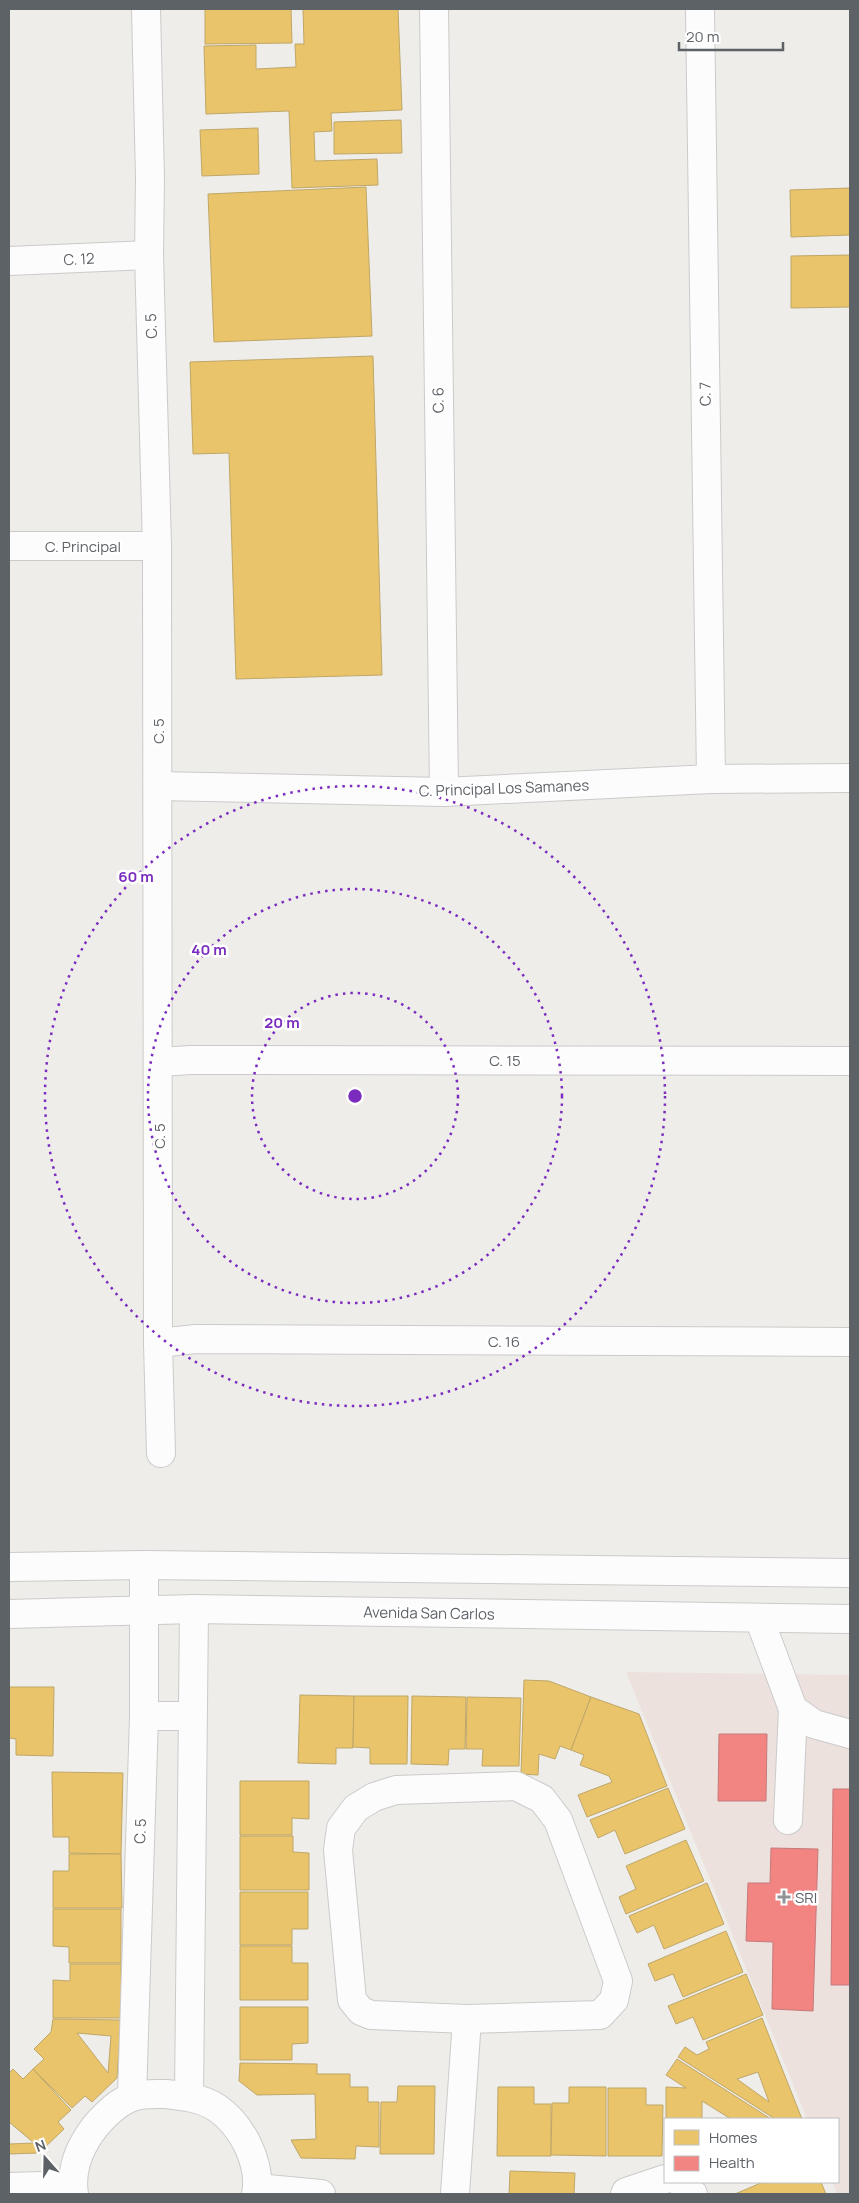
<svg xmlns="http://www.w3.org/2000/svg" width="859" height="2203" viewBox="0 0 859 2203" font-family="Manrope,sans-serif">
  <style>
    .medical { fill: #ede1dd }
    .homes { fill: #e9c46a; stroke: #bfa769; fill-rule: evenodd }
    .health { fill: #f28482; stroke: #c57a7a }
    .lines { fill: none; stroke-linecap: round; stroke-linejoin: round }
    .minor-casing { stroke: #cbcbcb; stroke-width: 30 }
    .minor { stroke: #fcfcfc; stroke-width: 28 }
    .ring { fill: none; stroke: #7b2cbf; stroke-width: 2.5; stroke-dasharray: 2.5 5 }
    .poi-dot { fill: #909394; stroke: #fff; stroke-width: 2 }
    .labels { text-anchor: middle; dominant-baseline: central; stroke-width: 5; stroke-linejoin: round; paint-order: stroke }
    .street-label { font-size: 15px; fill: #5d6267; stroke: #fff }
    .poi-label { font-size: 15px; fill: #5d6267; stroke: #fff; text-anchor: start }
    .centre { fill: #7b2cbf; stroke: #fff; stroke-width: 2.5 }
    .ring-label { font-size: 15px; text-anchor: middle; font-weight: bold; fill: #7b2cbf; stroke: #fff; stroke-width: 5; stroke-linejoin: round; paint-order: stroke }
  </style>
  <rect width="100%" height="100%" fill="#eeede9"/>
  <polygon class="medical" points="626,1672 850,1675 850,2194 837,2194 832,2182 838,2182 838,2119 807,2119"/>
  <g class="homes">
    <polygon points="205,9 291,9 292,43 205,44"/>
    <polygon points="303,9 398,9 402,110 331,113 332,131 314,132 315,161 377,159 378,185 292,188 289,111 206,114 204,46 256,45 256,69 296,67 295,44 304,44"/>
    <polygon points="401,120 402,153 334,154 334,122"/>
    <polygon points="258,128 259,174 202,176 200,130"/>
    <polygon points="366,187 372,336 214,342 208,194"/>
    <polygon points="850,188 850,235 791,237 790,190"/>
    <polygon points="850,255 850,307 791,308 791,256"/>
    <polygon points="373,356 382,675 236,679 229,453 193,454 190,362"/>
    <polygon points="524,1680 549,1681 591,1697 571,1750 560,1746 555,1759 539,1754 538,1775 521,1774"/>
    <polygon points="9,1687 54,1687 53,1756 16,1755 16,1739 9,1738"/>
    <polygon points="300,1695 354,1696 353,1748 336,1748 336,1764 298,1763"/>
    <polygon points="354,1696 408,1696 407,1764 370,1764 370,1748 353,1747"/>
    <polygon points="412,1696 466,1697 465,1749 449,1749 448,1765 411,1764"/>
    <polygon points="467,1697 521,1698 519,1766 482,1766 483,1749 466,1749"/>
    <polygon points="591,1697 639,1714 667,1786 587,1817 578,1795 612,1782 609,1776 580,1765 584,1755 571,1750"/>
    <polygon points="52,1772 123,1773 121,1854 69,1853 69,1837 53,1837"/>
    <polygon points="240,1781 309,1781 309,1819 292,1818 292,1835 240,1835"/>
    <polygon points="668,1788 685,1829 625,1854 615,1830 598,1838 590,1820"/>
    <polygon points="240,1836 293,1836 293,1852 309,1853 309,1890 240,1890"/>
    <polygon points="686,1840 704,1881 626,1914 619,1897 636,1889 626,1866"/>
    <polygon points="69,1854 121,1854 122,1908 53,1908 53,1871 69,1871"/>
    <polygon points="707,1883 724,1924 664,1949 654,1925 637,1933 629,1916"/>
    <polygon points="240,1892 308,1892 308,1929 292,1929 292,1945 240,1945"/>
    <polygon points="53,1909 121,1909 121,1963 69,1963 69,1947 53,1946"/>
    <polygon points="726,1931 743,1972 683,1997 673,1974 655,1981 648,1964"/>
    <polygon points="240,1946 292,1946 292,1963 308,1963 308,2000 240,2000"/>
    <polygon points="70,1964 121,1964 122,2018 53,2018 53,1980 70,1981"/>
    <polygon points="746,1974 763,2015 703,2040 693,2017 676,2024 668,2006"/>
    <polygon points="240,2007 308,2007 308,2043 292,2044 292,2060 240,2060"/>
    <path d="M762,2018L802,2119H775L678,2057L685,2047L697,2055L709,2049L706,2042ZM758,2072L769,2102L737,2079Z"/>
    <path d="M53,2019L121,2020L117,2078L92,2102L85,2096L72,2108L33,2069L44,2059L34,2049L51,2032ZM77,2033L111,2036L108,2073Z"/>
    <polygon points="677,2059 771,2119 731,2119 702,2101 702,2119 666,2119 666,2087 686,2088 666,2075"/>
    <polygon points="240,2063 317,2064 317,2074 350,2074 350,2087 368,2087 368,2102 379,2102 379,2147 356,2146 355,2159 301,2158 291,2140 316,2139 315,2094 257,2095 239,2081"/>
    <polygon points="13,2069 23,2079 33,2069 71,2110 58,2122 64,2129 39,2153 9,2154 9,2144 34,2143 9,2122 9,2073"/>
    <polygon points="398,2086 435,2086 434,2154 380,2154 381,2102 397,2102"/>
    <polygon points="498,2087 534,2087 534,2104 551,2104 551,2156 497,2156"/>
    <polygon points="569,2087 606,2087 606,2156 551,2155 552,2103 569,2103"/>
    <polygon points="608,2088 646,2088 646,2105 663,2105 662,2156 608,2156"/>
    <polygon points="510,2171 575,2173 574,2194 509,2194"/>
    <polygon points="763,2182 821,2182 826,2194 735,2194"/>
  </g>
  <g class="health">
    <polygon points="719,1734 767,1734 766,1801 718,1801"/>
    <polygon points="833,1789 850,1789 850,1985 831,1985"/>
    <polygon points="771,1848 818,1849 813,2011 772,2009 773,1942 746,1941 748,1883 770,1883"/>
  </g>
  <g class="lines">
    <g class="minor-casing">
      <g id="minor">
        <polyline points="146,9 150,178 149,255 157,546 158,1343 161,1453"/>
        <polyline points="434,9 444,792"/>
        <polyline points="700,9 711,779"/>
        <polyline points="9,261 149,255"/>
        <polyline points="9,546 157,546"/>
        <polyline points="158,786 444,792 711,779 850,778"/>
        <polyline points="159,1062 191,1060 850,1061"/>
        <polyline points="158,1343 196,1339 850,1342"/>
        <polyline points="9,1567 144,1565 850,1573"/>
        <polyline points="9,1614 194,1609 850,1619"/>
        <polyline points="759,1618 793,1709 814,1724 850,1734"/>
        <polyline points="144,1716 192,1716"/>
        <polygon points="516,1786 542,1799 558,1820 618,1981 614,2000 600,2015 467,2019 371,2015 361,2011 352,2000 338,1850 341,1828 356,1808 374,1797 396,1790"/>
        <polyline points="788,1820 793,1709"/>
        <polyline points="189,2096 194,1609"/>
        <polyline points="132,2097 144,1716 144,1565"/>
        <polyline points="680,2182 693,2194"/>
        <polyline points="9,2187 72,2185"/>
        <polyline points="257,2188 321,2194"/>
        <path d="M74,2194C71,2176 76,2156 86,2140C95,2124 115,2103 132,2097C142,2093 156,2094 166,2094C184,2096 202,2098 217,2108C242,2125 262,2164 256,2194"/>
        <polyline points="455,2194 467,2019"/>
        <polyline points="625,2194 626,2192 665,2179"/>
      </g>
    </g>
    <use href="#minor" class="minor"/>
  </g>
  <g class="ring">
    <circle cx="355" cy="1096" r="103"/>
    <circle cx="355" cy="1096" r="207"/>
    <circle cx="355" cy="1096" r="310"/>
  </g>
  <path class="poi-dot" d="M781.5 1889.5h5v5h5v5h-5v5h-5v-5h-5v-5h5z"/>
  <g class="labels">
    <g class="street-label">
      <text transform="translate(79 259) rotate(-3)">C. 12</text>
      <text transform="translate(151 326) rotate(-92)">C. 5</text>
      <text transform="translate(705 394) rotate(-91)">C. 7</text>
      <text transform="translate(438 400) rotate(-91)">C. 6</text>
      <text x="83" y="546">C. Principal</text>
      <text transform="translate(158 731) rotate(-90)">C. 5</text>
      <text transform="translate(504 788) rotate(-2)">C. Principal Los Samanes</text>
      <text x="505" y="1060">C. 15</text>
      <text transform="translate(159 1136) rotate(-90)">C. 5</text>
      <text x="504" y="1341">C. 16</text>
      <text transform="translate(429 1613) rotate(1)">Avenida San Carlos</text>
      <text transform="translate(140 1831) rotate(-88)">C. 5</text>
    </g>
    <g class="poi-label">
      <text x="795" y="1897">SRI</text>
    </g>
  </g>
  <circle cx="355" cy="1096" r="8" class="centre"/>
  <g class="ring-label">
    <text x="136" y="882">60 m</text>
    <text x="209" y="955">40 m</text>
    <text x="282" y="1028">20 m</text>
  </g>
  <rect width="859" height="2203" fill="none" stroke="#5d6267" stroke-width="20"/>
  <rect x="664" y="2118" width="175" height="65" fill="#ffffff" stroke="#bec0c2"/>
  <rect x="674" y="2130" width="25" height="15" fill="#e9c46a" stroke="#bec0c2"/>
  <text x="709" y="2143" font-size="15" fill="#5d6267">Homes</text>
  <rect x="674" y="2156" width="25" height="15" fill="#f28482" stroke="#bec0c2"/>
  <text x="709" y="2168" font-size="15" fill="#5d6267">Health</text>
  <g transform="translate(45 2158) rotate(340)" stroke="#ffffff" stroke-width="4" paint-order="stroke">
  <path d="M0-4L9 19L0 12L-9 19Z" fill="#5d6267"/>
  <text y="-8" font-size="14" font-weight="bold" text-anchor="middle" fill="#5d6267">N</text>
  </g>
  <path d="M679 42v8h104v-8" fill="none" stroke="#5d6267" stroke-width="2.5"/>
  <text x="686" y="42" font-size="15" fill="#5d6267" stroke="#ffffff" stroke-width="4" paint-order="stroke">20 m</text>
</svg>
